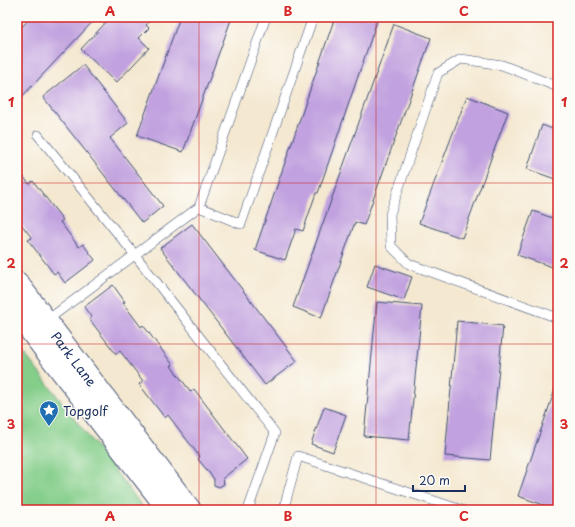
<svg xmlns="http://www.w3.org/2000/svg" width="575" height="527" viewBox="0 0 575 527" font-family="'Playpen Sans',sans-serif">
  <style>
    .green { fill: #84ce8a; stroke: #507e74 }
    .building { fill: #c1a1df }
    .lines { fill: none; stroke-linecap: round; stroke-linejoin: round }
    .lane-casing { stroke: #3c4b6f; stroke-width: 10 }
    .secondary-casing { stroke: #3c4b6f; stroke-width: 24 }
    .lane { stroke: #fff; stroke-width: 9 }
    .secondary { stroke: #fff; stroke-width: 22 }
    .grid { fill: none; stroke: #d62828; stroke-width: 1; stroke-opacity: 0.55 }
    .labels { text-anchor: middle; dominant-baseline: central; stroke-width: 3; stroke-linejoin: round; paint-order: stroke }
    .street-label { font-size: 13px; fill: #1b2f5e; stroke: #fdfcf7 }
    .poi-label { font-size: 13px; fill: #1b2f5e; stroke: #fdfcf7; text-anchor: start }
    .neatline { fill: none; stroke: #d62828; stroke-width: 1.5 }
    .grid-label { font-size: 13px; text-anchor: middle; font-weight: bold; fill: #d62828 }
  </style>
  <rect width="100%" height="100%" fill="#fdfcf7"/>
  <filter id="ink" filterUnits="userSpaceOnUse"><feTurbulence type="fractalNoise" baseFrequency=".025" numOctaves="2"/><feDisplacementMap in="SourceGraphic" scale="8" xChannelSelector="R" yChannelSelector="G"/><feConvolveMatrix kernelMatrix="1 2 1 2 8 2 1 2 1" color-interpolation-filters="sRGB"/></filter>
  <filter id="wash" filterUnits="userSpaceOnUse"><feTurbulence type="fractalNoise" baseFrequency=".012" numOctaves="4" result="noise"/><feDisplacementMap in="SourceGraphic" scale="16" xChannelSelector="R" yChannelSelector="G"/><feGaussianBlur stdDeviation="0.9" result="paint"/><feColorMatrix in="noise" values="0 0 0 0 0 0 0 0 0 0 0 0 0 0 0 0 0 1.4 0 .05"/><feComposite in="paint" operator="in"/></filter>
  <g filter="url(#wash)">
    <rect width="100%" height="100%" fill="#f4e8d0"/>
    <polygon class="green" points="17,344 145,510 17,510"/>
    <g id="blocks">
      <g class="building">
        <polygon points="31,17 97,17 17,102 17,32"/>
        <polygon points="111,17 154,17 146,25 149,28 139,38 149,48 116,83 81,49"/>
        <polygon points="180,17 232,17 183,152 137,136"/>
        <polygon points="335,17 374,17 378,18 318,193 316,193 303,231 296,229 285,260 255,250"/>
        <polygon points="394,24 431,38 364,225 355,222 321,318 293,307"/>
        <polygon points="83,65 128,123 110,138 163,206 142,223 43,97"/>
        <polygon points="467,96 508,112 462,238 419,223"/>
        <polygon points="542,125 558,131 558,180 527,169"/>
        <polygon points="17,168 29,184 33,181 63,220 60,222 79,247 83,244 95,260 65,283 57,272 54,274 28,240 32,238 17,219"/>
        <polygon points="533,211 558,220 558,269 517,255"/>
        <polygon points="192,224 297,361 265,385 160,248"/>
        <polygon points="375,264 412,277 404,300 367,287"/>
        <polygon points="113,285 125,302 123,303 141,327 143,325 173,365 171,366 191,392 194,389 247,459 223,478 224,484 219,487 214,485 214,479 198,459 200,457 168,415 165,418 139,384 143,381 120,351 116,354 90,320 92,318 84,307"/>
        <polygon points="377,302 422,306 409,440 364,436"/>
        <polygon points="457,321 503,326 490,460 445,456"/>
        <polygon points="558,381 558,510 518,496"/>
        <polygon points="324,407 346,415 333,452 311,444"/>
      </g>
    </g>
  </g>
  <g filter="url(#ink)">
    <use href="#blocks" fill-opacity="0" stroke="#3c4b6f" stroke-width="1"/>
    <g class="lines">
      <g class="lane-casing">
        <g id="lane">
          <polyline points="558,87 502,65 461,59 438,73 390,214 391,246 409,264 558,318"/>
          <polyline points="38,135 135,255 275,433 248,510"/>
          <polyline points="199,207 241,224 313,17"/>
          <polyline points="46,321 199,207 266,17"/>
          <polyline points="285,510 285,504 298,456 462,510"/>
        </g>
      </g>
      <g class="secondary-casing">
        <g id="secondary">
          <path id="s1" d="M17,283L190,510"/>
          <polyline points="17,313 169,510"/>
        </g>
      </g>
      <use href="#lane" class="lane"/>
      <use href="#secondary" class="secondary"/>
    </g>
  </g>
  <path class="grid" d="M199,17V510M376,17V510M17,183H558M17,344H558"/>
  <defs>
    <g id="sight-pin" transform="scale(1)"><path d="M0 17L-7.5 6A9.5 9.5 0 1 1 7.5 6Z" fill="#1f6fb2" stroke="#fdfcf7"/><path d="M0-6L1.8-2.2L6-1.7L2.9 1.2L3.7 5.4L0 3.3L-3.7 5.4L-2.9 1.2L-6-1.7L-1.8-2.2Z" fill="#fff"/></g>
  </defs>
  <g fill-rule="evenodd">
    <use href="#sight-pin" x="49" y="410"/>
  </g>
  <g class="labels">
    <g class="street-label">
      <text stroke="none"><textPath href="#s1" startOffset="95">Park Lane</textPath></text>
    </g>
    <g class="poi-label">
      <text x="63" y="410">Topgolf</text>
    </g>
  </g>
  <rect width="575" height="527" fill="none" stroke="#fdfcf7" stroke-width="44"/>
  <path d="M413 485v6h52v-6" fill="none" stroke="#1b2f5e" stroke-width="2"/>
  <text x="419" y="485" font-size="12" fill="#1b2f5e" stroke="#fdfcf7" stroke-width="3" paint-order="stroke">20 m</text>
  <rect x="22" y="22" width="531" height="483" class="neatline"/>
  <g class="grid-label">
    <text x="110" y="16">A</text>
    <text x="288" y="16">B</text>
    <text x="464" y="16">C</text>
    <text x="11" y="107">1</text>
    <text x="564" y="107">1</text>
    <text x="11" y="268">2</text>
    <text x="564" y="268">2</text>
    <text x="11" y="429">3</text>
    <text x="564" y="429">3</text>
    <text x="110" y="521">A</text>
    <text x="288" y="521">B</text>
    <text x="464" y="521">C</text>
  </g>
</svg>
